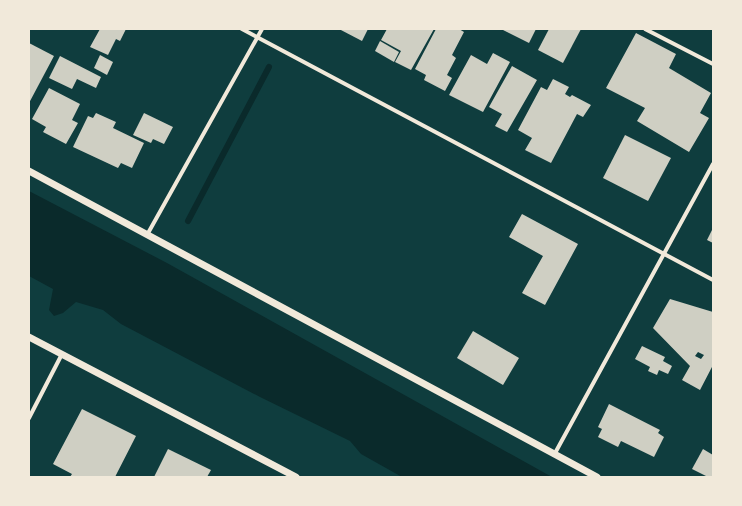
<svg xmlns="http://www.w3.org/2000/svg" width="742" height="506" viewBox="0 0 742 506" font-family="'Open Sans',sans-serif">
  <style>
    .water { fill: #0a2a2b }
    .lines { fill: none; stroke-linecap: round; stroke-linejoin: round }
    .stream { stroke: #0a2a2b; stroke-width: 6 }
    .building { fill: #cfcfc3; fill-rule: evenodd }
    .minor { stroke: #f1e9da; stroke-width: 4 }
    .tertiary { stroke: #f1e9da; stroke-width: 7 }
  </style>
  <rect width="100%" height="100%" fill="#0f3d3e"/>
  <polygon class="water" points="29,191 167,263 552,477 402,477 361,454 350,441 260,397 121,324 103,310 76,302 63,313 54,316 49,310 53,289 29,276"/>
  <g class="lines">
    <polyline class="stream" points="188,221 269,67"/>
  </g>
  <g class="building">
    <polygon points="100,29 126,29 120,41 116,39 108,55 90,47"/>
    <polygon points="339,29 368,29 362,41"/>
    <polygon points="387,29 434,29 411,70 395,62 401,51 381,40"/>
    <polygon points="436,29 459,29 464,32 452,55 456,58 447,75 452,78 445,91 424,80 426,75 415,69"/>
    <polygon points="501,29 536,29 529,43"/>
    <polygon points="549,29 581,29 563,63 538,50"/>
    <polygon points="636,33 676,54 669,68 711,93 700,113 709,118 689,152 637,121 645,108 606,88"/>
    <polygon points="380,41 399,52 394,62 375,51"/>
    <polygon points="29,43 54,56 29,103"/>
    <polygon points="493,53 510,62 483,112 449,95 471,55 487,64"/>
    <polygon points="100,55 113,62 107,75 94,68"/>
    <polygon points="60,56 101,77 96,88 77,79 72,89 49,78"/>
    <polygon points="512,66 537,80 507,132 495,126 502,114 489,107"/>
    <polygon points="553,79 569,87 565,94 570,97 572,95 591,105 583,117 577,114 551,163 525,150 532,138 518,130 541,87 547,90"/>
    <polygon points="49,88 80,104 72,120 78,123 66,144 43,132 46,127 32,119"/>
    <polygon points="96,113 116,122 113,128 144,143 132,168 121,163 118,168 73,147 88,116 93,118"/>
    <polygon points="144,113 173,127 164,144 153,139 151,143 133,135"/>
    <polygon points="625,135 671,158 648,201 603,178"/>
    <polygon points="522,214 578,244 545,305 522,293 543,256 509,237"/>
    <polygon points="713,228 713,243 707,240"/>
    <path d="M670,299L713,312V365L700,390L682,380L690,366L653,328ZM698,352L704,355L701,359L695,356Z"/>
    <polygon points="473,331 519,358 503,385 457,358"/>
    <polygon points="642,346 665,357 663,361 672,366 668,374 659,370 657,375 648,371 650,367 635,359"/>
    <polygon points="609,404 660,430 658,433 664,437 654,457 621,441 618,447 598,437 602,429 598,427"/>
    <polygon points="82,409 136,436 115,477 70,477 72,474 53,464"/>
    <polygon points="168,449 211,470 207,477 154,477"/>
    <polygon points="703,449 713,455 713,477 708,477 692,469"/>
  </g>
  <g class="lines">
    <g class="minor">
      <polyline points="242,29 713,280"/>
      <polyline points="645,29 713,64"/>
      <polyline points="147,235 262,29"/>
      <polyline points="29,418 62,354"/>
      <polyline points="554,455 713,164"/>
    </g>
    <g class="tertiary">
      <polyline points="29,171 597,477"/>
      <polyline points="29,337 296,477"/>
    </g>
  </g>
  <rect width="742" height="506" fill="none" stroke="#f1e9da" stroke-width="60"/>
</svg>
